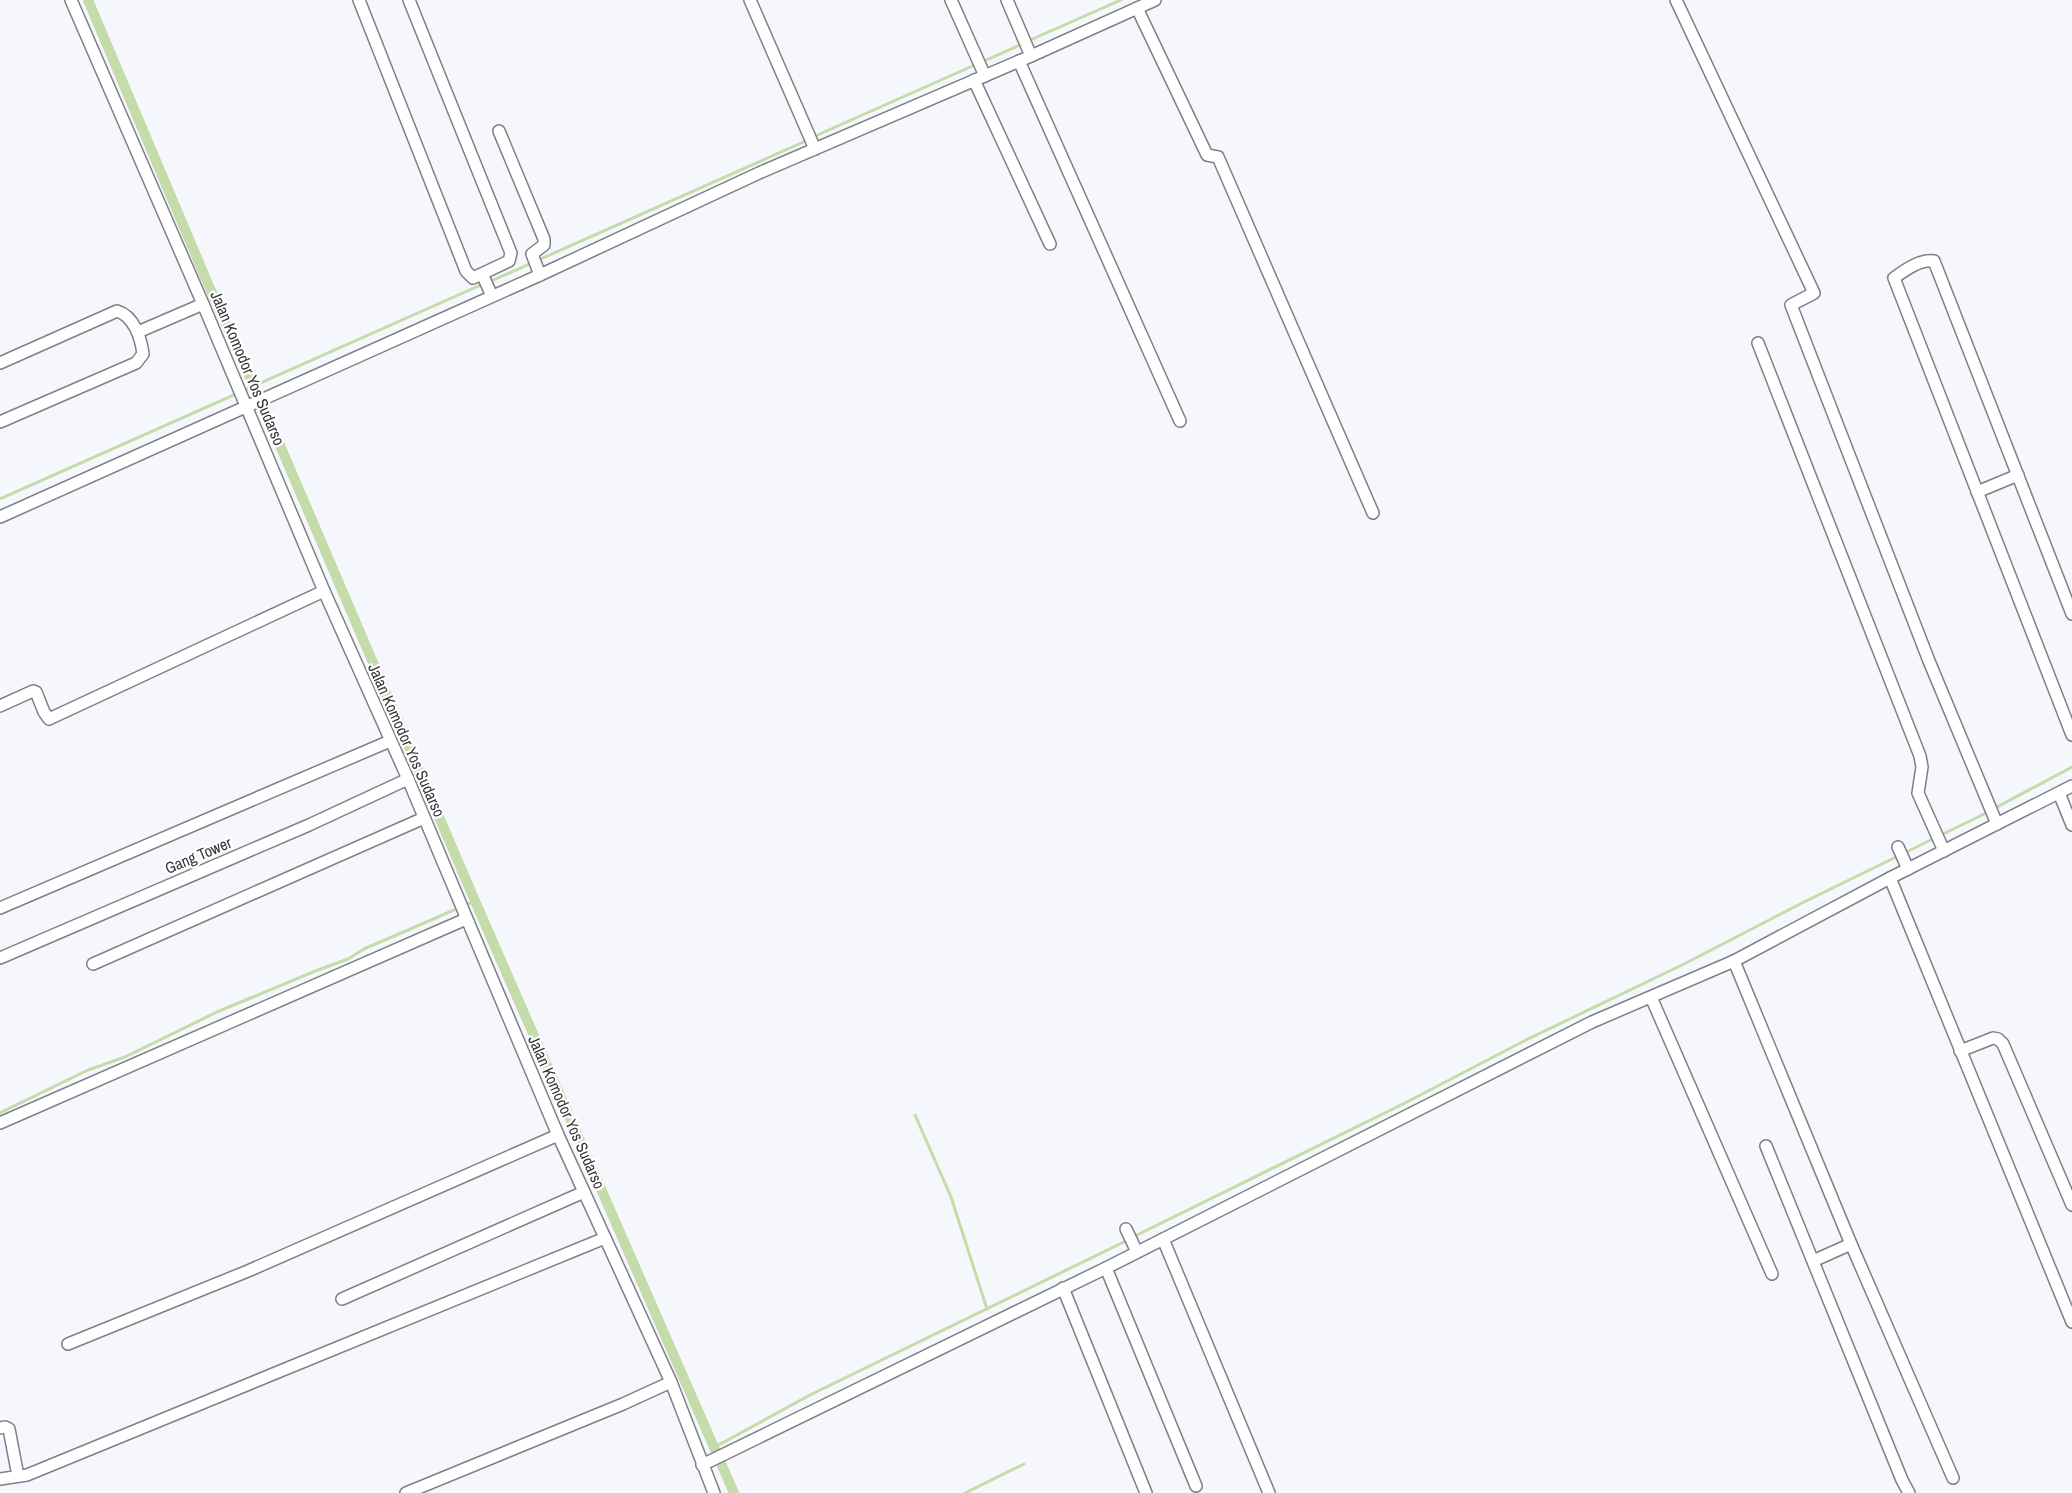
<svg xmlns="http://www.w3.org/2000/svg" width="2072" height="1493" viewBox="0 0 2072 1493" font-family="'Archivo Narrow',sans-serif">
  <style>
    .lines { fill: none; stroke-linecap: round; stroke-linejoin: round }
    .stream { stroke: #c3dca9; stroke-width: 3 }
    .canal { stroke: #c3dca9; stroke-width: 10 }
    .minor-casing { stroke: #7e7f88; stroke-width: 14 }
    .minor { stroke: #fff; stroke-width: 11 }
    .labels { text-anchor: middle; dominant-baseline: central; stroke-width: 4.5; stroke-linejoin: round; paint-order: stroke }
    .street-label { font-size: 16px; fill: #36363a; stroke: #fff }
  </style>
  <rect width="100%" height="100%" fill="#f6f7fd"/>
  <g class="lines">
    <g class="stream">
      <polyline points="1028,41 1121,0"/>
      <polyline points="982,62 1022,44"/>
      <polyline points="813,137 977,64"/>
      <polyline points="489,282 808,140"/>
      <polyline points="0,499 483,284"/>
      <polyline points="0,1113 88,1070 125,1057 217,1012 313,972 348,959 364,949 475,901"/>
      <polyline points="915,1115 951,1197 987,1309"/>
      <polyline points="1133,1237 1405,1103 1524,1041 1684,964 1804,902 1982,815 2072,767"/>
      <polyline points="715,1447 810,1395 1128,1240"/>
      <polyline points="965,1493 1024,1464"/>
    </g>
    <polyline class="canal" points="88,0 208,284 267,415 475,901 734,1493"/>
    <g class="minor-casing">
      <g id="minor">
        <polyline points="71,0 203,304 324,591 408,779 558,1135 671,1382 714,1493"/>
        <polyline points="359,0 466,271 473,278 509,261 511,253 409,0"/>
        <polyline points="750,0 815,149"/>
        <polyline points="951,0 985,76"/>
        <polyline points="1007,0 1031,56"/>
        <polyline points="1676,0 1814,293 1791,305 1929,661 1997,824"/>
        <polyline points="1137,8 1207,155 1218,157 1373,513"/>
        <polyline points="1019,61 1180,421"/>
        <polyline points="974,80 1050,244"/>
        <polyline points="499,131 544,239 544,245 532,254 540,275"/>
        <polyline points="482,274 492,296"/>
        <polyline points="138,332 203,304"/>
        <polyline points="1758,343 1920,756 1922,767 1918,793 1944,851"/>
        <path d="M0,363L117,311C134,316 141,338 143,354L136,363L0,422"/>
        <polyline points="1977,492 2018,475"/>
        <polyline points="0,517 540,275 759,173 1031,56 1155,0"/>
        <path d="M2072,614L1934,261C1920,259 1905,270 1894,278L2072,735"/>
        <polyline points="0,706 33,691 36,692 44,712 49,719 324,591"/>
        <polyline points="2059,793 2072,825"/>
        <polyline points="1898,847 1908,869"/>
        <polyline points="1890,878 2072,1322"/>
        <polyline points="0,908 390,741"/>
        <polyline points="0,958 309,825 408,779"/>
        <polyline points="1734,961 1851,1244 1953,1478"/>
        <polyline points="93,964 424,818"/>
        <polyline points="1651,997 1772,1274"/>
        <polyline points="1960,1051 1993,1038 1998,1039 2003,1044 2072,1205"/>
        <polyline points="0,1123 466,919"/>
        <polyline points="1766,1146 1902,1480 1909,1493"/>
        <polyline points="1126,1229 1137,1252"/>
        <polyline points="1163,1239 1269,1493"/>
        <polyline points="1813,1261 1851,1244"/>
        <polyline points="1106,1268 1196,1486"/>
        <polyline points="1063,1288 1146,1493"/>
        <polyline points="342,1299 584,1192"/>
        <polyline points="68,1344 248,1271 558,1135"/>
        <polyline points="0,1428 5,1427 9,1429 18,1476"/>
        <polyline points="702,1465 1106,1268 1592,1022 1734,961 1890,878 2072,786"/>
        <polyline points="0,1479 27,1475 605,1238"/>
        <polyline points="406,1493 623,1404 671,1382"/>
      </g>
    </g>
    <use href="#minor" class="minor"/>
  </g>
  <g class="labels">
    <g class="street-label">
      <text transform="translate(248 368) rotate(67)">Jalan Komodor Yos Sudarso</text>
      <text transform="translate(407 740) rotate(66)">Jalan Komodor Yos Sudarso</text>
      <text transform="translate(198 855) rotate(-23)">Gang Tower</text>
      <text transform="translate(567 1112) rotate(66)">Jalan Komodor Yos Sudarso</text>
    </g>
  </g>
</svg>
